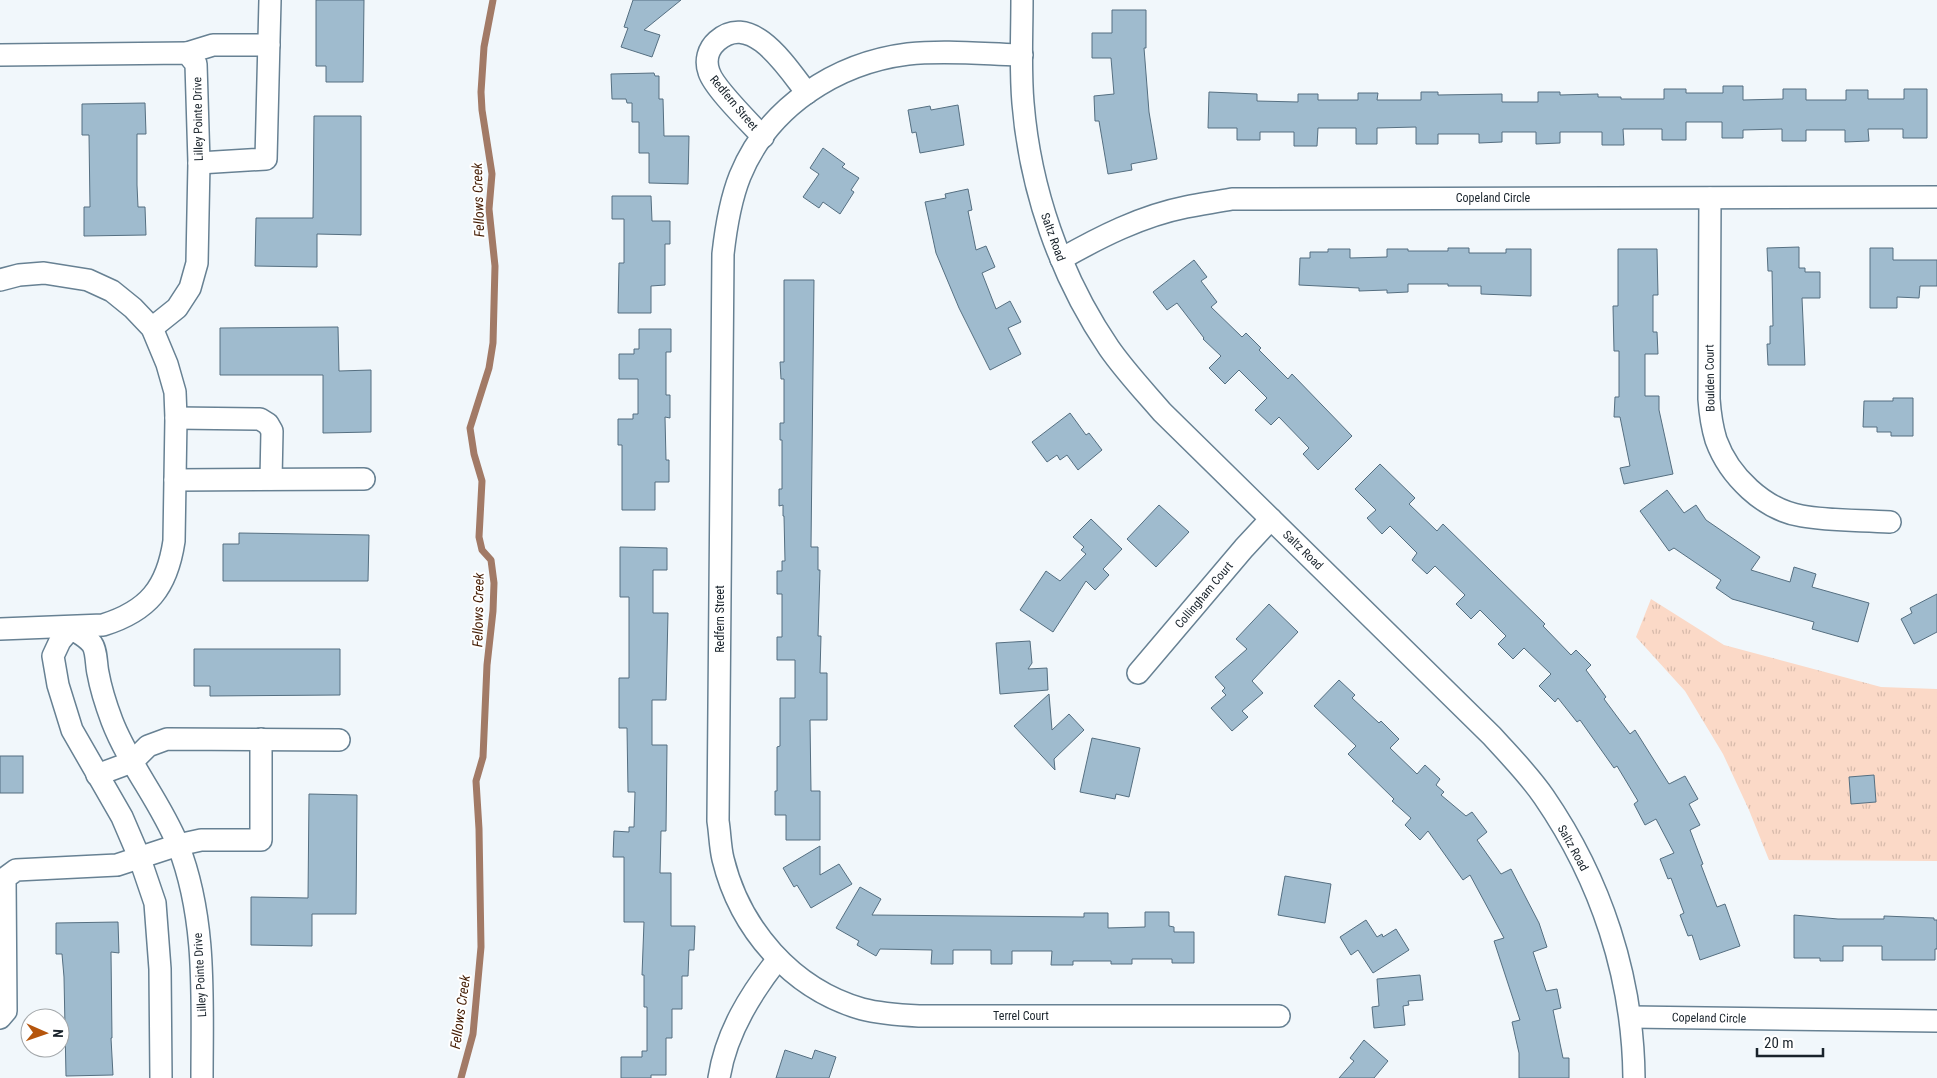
<svg xmlns="http://www.w3.org/2000/svg" width="1937" height="1078" viewBox="0 0 1937 1078" font-family="'Roboto Condensed',sans-serif">
  <style>
    .grass { fill: url(#grass-tufts) }
    .lines { fill: none; stroke-linecap: round; stroke-linejoin: round }
    .stream { stroke: #a27a66; stroke-width: 7 }
    .building { fill: #9fbbce; stroke: #556f81 }
    .minor-casing { stroke: #678193; stroke-width: 24 }
    .minor { stroke: #fff; stroke-width: 21 }
    .labels { text-anchor: middle; dominant-baseline: central; stroke-width: 4; stroke-linejoin: round; paint-order: stroke }
    .street-label { font-size: 12px; fill: #19232b; stroke: #fff }
    .water-label { font-size: 14px; font-style: italic; fill: #451e05; stroke: #fff }
  </style>
  <defs>
    <pattern id="grass-tufts" width="24" height="20" patternUnits="userSpaceOnUse" patternTransform="scale(1.25)"><rect width="24" height="20" fill="#fbd9c7"/><path d="M3 7l-1-3M5 7V3M7 7l1-3M15 17l-1-3M17 17v-4M19 17l1-3" fill="none" stroke="#d7baab"/></pattern>
  </defs>
  <rect width="100%" height="100%" fill="#f1f7fb"/>
  <polygon class="grass" points="1651,599 1724,645 1881,687 1937,689 1937,861 1769,860 1749,810 1723,754 1685,691 1636,637"/>
  <g class="lines">
    <polyline class="stream" points="461,1078 473,1034 481,947 479,829 476,781 483,757 487,665 493,611 494,583 491,560 482,550 479,537 482,481 474,454 470,428 489,368 493,343 495,266 489,209 492,174 482,110 481,92 484,47 493,0"/>
  </g>
  <g class="building">
    <polygon points="316,0 364,0 363,82 326,82 326,66 316,66"/>
    <polygon points="633,0 681,0 644,30 660,35 652,57 621,47 628,28 624,27"/>
    <polygon points="1112,10 1146,10 1146,48 1144,48 1149,112 1157,159 1131,164 1132,170 1108,174 1099,121 1095,121 1094,96 1114,94 1111,58 1092,58 1092,33 1112,33"/>
    <polygon points="654,73 655,76 659,76 659,99 663,99 664,136 689,136 688,184 649,183 649,153 639,153 639,122 632,122 632,103 627,103 626,99 612,99 611,74"/>
    <polygon points="1723,86 1743,86 1743,100 1783,99 1783,89 1806,89 1806,100 1846,100 1846,90 1868,90 1868,99 1904,99 1904,89 1927,89 1927,138 1903,138 1903,129 1868,129 1869,141 1845,142 1845,130 1806,130 1806,141 1782,141 1782,129 1743,130 1743,138 1722,138 1722,122 1686,122 1686,140 1662,140 1662,129 1623,129 1624,145 1602,145 1602,132 1560,132 1560,143 1536,144 1536,132 1502,132 1502,142 1479,143 1479,134 1438,134 1438,144 1416,144 1416,127 1377,128 1377,144 1356,144 1356,128 1318,128 1317,146 1294,146 1294,132 1260,132 1260,140 1237,140 1237,128 1208,128 1209,92 1257,94 1257,101 1298,102 1298,94 1318,94 1318,100 1358,100 1358,93 1378,93 1377,100 1421,100 1421,92 1438,92 1438,95 1502,94 1502,102 1538,102 1538,92 1560,92 1560,95 1598,94 1598,97 1621,97 1621,99 1664,99 1664,89 1686,89 1686,93 1723,93"/>
    <polygon points="145,103 146,134 137,134 137,185 138,207 145,207 146,235 84,236 84,207 90,207 89,135 82,135 82,104"/>
    <polygon points="958,105 964,145 920,153 916,132 912,133 908,110 930,106 931,110"/>
    <polygon points="314,116 361,116 361,235 317,234 317,267 255,266 256,218 313,218"/>
    <polygon points="823,148 845,164 842,167 859,178 851,190 854,192 840,214 823,202 819,208 803,197 819,174 810,168"/>
    <polygon points="968,189 972,210 968,211 976,250 986,246 995,267 982,273 996,309 1010,301 1021,322 1008,328 1021,354 990,370 959,308 936,253 925,202 946,198 945,194"/>
    <polygon points="612,196 651,196 652,221 670,221 670,244 665,244 665,285 651,286 651,313 618,313 619,263 624,263 624,219 612,219"/>
    <polygon points="1799,247 1799,268 1805,268 1805,272 1820,272 1820,298 1802,298 1805,365 1768,365 1767,344 1770,344 1770,326 1773,326 1772,271 1768,271 1767,248"/>
    <polygon points="1448,248 1469,248 1469,253 1506,253 1506,249 1531,249 1531,296 1481,294 1481,286 1448,286 1448,284 1408,284 1408,292 1387,293 1387,290 1359,291 1359,288 1299,285 1300,258 1310,258 1310,252 1328,252 1328,249 1350,249 1350,258 1387,257 1387,249 1408,249 1408,251 1448,251"/>
    <polygon points="1870,248 1893,248 1893,260 1937,260 1937,286 1920,286 1919,298 1897,297 1897,308 1870,308"/>
    <polygon points="1618,249 1657,249 1658,295 1653,295 1653,332 1657,332 1658,354 1645,354 1645,396 1659,396 1659,410 1673,474 1624,484 1620,468 1630,466 1620,417 1614,417 1615,397 1619,397 1619,351 1614,351 1613,306 1618,306"/>
    <polygon points="1194,260 1207,277 1201,281 1217,302 1211,307 1242,337 1246,333 1261,348 1259,350 1288,379 1292,374 1352,436 1318,470 1303,454 1309,448 1279,417 1271,425 1255,410 1267,398 1239,370 1225,384 1209,368 1221,356 1203,339 1204,338 1177,303 1167,310 1153,292"/>
    <polygon points="784,280 814,280 811,547 818,547 818,570 820,570 818,636 821,636 820,673 827,673 827,720 810,720 811,791 820,791 820,840 786,840 786,815 775,815 775,791 777,791 777,747 780,746 780,698 795,698 795,660 777,660 777,637 782,637 782,594 777,594 777,571 782,571 782,561 785,561 784,516 783,516 783,505 779,506 779,489 782,489 782,440 780,440 780,423 784,423 784,379 781,379 780,362 784,362"/>
    <polygon points="338,327 339,371 371,370 371,432 323,433 323,375 220,375 220,328"/>
    <polygon points="639,329 671,329 671,352 666,352 666,395 670,395 670,418 665,417 666,460 669,460 669,482 655,482 655,510 622,510 622,445 618,445 618,419 633,419 633,414 638,414 638,379 619,379 619,354 634,354 634,349 639,349"/>
    <polygon points="1893,398 1913,398 1913,436 1891,436 1891,432 1877,432 1877,427 1863,427 1864,401 1893,401"/>
    <polygon points="1070,413 1086,435 1089,433 1102,450 1078,470 1067,455 1060,460 1057,455 1047,462 1032,442"/>
    <polygon points="1380,464 1415,498 1409,504 1437,531 1443,524 1545,624 1543,626 1571,655 1576,650 1591,665 1586,670 1606,697 1604,699 1630,734 1635,730 1669,784 1685,776 1698,799 1689,804 1700,825 1690,830 1703,864 1701,865 1717,907 1725,904 1740,946 1700,960 1692,935 1688,936 1680,915 1684,913 1671,878 1668,879 1660,859 1674,853 1656,819 1645,825 1634,804 1638,801 1617,766 1614,768 1580,720 1577,722 1558,698 1555,702 1539,686 1551,674 1524,648 1513,659 1498,644 1506,636 1480,610 1471,619 1456,604 1465,595 1435,566 1427,574 1412,560 1417,553 1390,526 1382,534 1367,518 1376,510 1355,489"/>
    <polygon points="1667,490 1684,513 1696,505 1706,520 1760,557 1751,570 1790,582 1794,567 1816,574 1812,587 1869,603 1858,642 1812,629 1814,622 1732,599 1716,588 1721,580 1674,548 1669,551 1640,511"/>
    <polygon points="1159,505 1189,532 1156,567 1127,539"/>
    <polygon points="1091,519 1122,549 1103,569 1109,575 1095,590 1086,581 1053,632 1020,610 1046,571 1060,581 1086,554 1081,550 1084,547 1073,537"/>
    <polygon points="239,533 369,535 368,581 223,581 223,544 239,544"/>
    <polygon points="620,547 667,548 667,570 653,570 653,613 668,613 666,700 652,700 652,745 667,745 666,831 661,831 660,873 671,873 671,926 695,926 694,950 689,950 688,976 682,976 682,1009 672,1009 672,1038 666,1038 666,1075 651,1075 651,1078 621,1078 621,1057 642,1057 642,1051 647,1051 647,1007 644,1007 644,975 642,975 644,922 624,922 624,857 613,857 614,831 629,832 629,827 634,827 635,792 628,792 627,728 619,728 619,678 629,678 629,597 620,597"/>
    <polygon points="1937,594 1937,632 1914,644 1901,619 1912,613 1910,608"/>
    <polygon points="1269,604 1298,632 1252,681 1263,693 1242,711 1248,717 1232,731 1211,708 1226,695 1222,691 1225,688 1215,677 1247,649 1236,639"/>
    <polygon points="1030,641 1032,663 1028,669 1047,668 1048,690 1000,694 996,643"/>
    <polygon points="194,649 340,649 340,695 210,696 210,686 194,686"/>
    <polygon points="1339,680 1355,695 1352,698 1379,723 1381,721 1399,739 1390,748 1417,774 1425,765 1440,779 1436,785 1444,792 1441,795 1466,816 1472,812 1487,832 1477,840 1501,874 1511,869 1539,923 1547,947 1533,952 1546,991 1557,989 1561,1008 1553,1010 1563,1058 1569,1058 1569,1078 1519,1078 1519,1053 1512,1022 1520,1020 1494,941 1504,938 1470,875 1463,880 1428,831 1420,840 1405,825 1411,818 1392,801 1394,799 1348,754 1356,746 1314,706"/>
    <polygon points="1049,694 1052,730 1069,714 1084,730 1054,759 1055,770 1014,726"/>
    <polygon points="1092,738 1140,748 1129,797 1116,794 1115,799 1080,792"/>
    <rect x="0" y="756" width="23" height="37"/>
    <polygon points="1874,775 1876,802 1851,804 1849,777"/>
    <polygon points="309,794 357,795 356,914 312,914 312,946 251,945 251,897 308,898"/>
    <polygon points="820,846 820,875 839,864 852,884 811,908 797,885 794,887 783,868"/>
    <polygon points="1285,876 1331,884 1325,923 1278,915"/>
    <polygon points="860,887 881,899 872,915 1084,917 1084,913 1108,913 1108,928 1145,927 1145,912 1169,912 1169,926 1174,927 1174,932 1194,932 1194,963 1172,963 1172,959 1132,959 1132,964 1111,964 1111,961 1073,961 1073,965 1051,965 1052,951 1012,951 1012,964 991,964 991,950 953,950 953,964 931,964 932,950 880,949 876,956 857,945 859,941 836,928"/>
    <polygon points="1794,915 1838,919 1884,919 1884,916 1934,918 1934,920 1937,920 1937,949 1935,949 1935,960 1882,960 1882,946 1843,946 1843,961 1820,961 1820,958 1794,958"/>
    <polygon points="1366,920 1377,937 1382,934 1383,937 1396,929 1409,950 1373,973 1358,950 1351,955 1340,937"/>
    <polygon points="118,922 119,953 111,952 112,1038 111,1038 113,1075 66,1076 64,977 62,954 56,954 56,923"/>
    <polygon points="1420,975 1423,1000 1408,1001 1409,1005 1403,1006 1405,1025 1374,1028 1372,1007 1379,1006 1377,979"/>
    <polygon points="1364,1040 1388,1061 1374,1078 1339,1078 1354,1061 1350,1058"/>
    <polygon points="785,1050 812,1059 815,1050 836,1057 829,1078 776,1078"/>
  </g>
  <g class="lines">
    <g class="minor-casing">
      <g id="minor">
        <path d="M1022,0C1022,34 1020,69 1023,103C1030,189 1060,276 1109,348C1125,371 1144,391 1162,412L1492,736C1510,756 1529,775 1544,797C1601,880 1633,977 1634,1078"/>
        <polyline points="187,53 213,45 269,45"/>
        <polyline points="0,55 187,53 196,64 199,163 197,263 190,288 177,308 152,328"/>
        <path d="M1022,55C984,54 945,50 908,54C836,63 768,107 740,176C730,201 726,227 723,254L718,821C720,833 720,847 723,859C740,929 792,989 862,1009C881,1014 900,1015 919,1016H1279"/>
        <path d="M763,137C750,123 714,88 709,72C705,61 708,49 717,41C752,10 788,69 807,93"/>
        <polyline points="199,163 266,159 270,0"/>
        <path d="M1710,198L1709,399C1710,413 1712,427 1716,440C1729,476 1764,510 1802,516C1830,521 1862,520 1890,522"/>
        <path d="M1061,259C1100,237 1141,216 1186,207C1201,204 1216,202 1232,199L1937,197"/>
        <path d="M0,280L19,275L44,273L88,280L112,291L133,308L152,328L167,364L175,392L176,418L174,541C167,588 148,611 103,625L0,629"/>
        <polyline points="176,418 260,419 268,424 272,431 271,479"/>
        <polyline points="175,480 364,479"/>
        <polyline points="1138,673 1244,548 1271,519"/>
        <polyline points="97,775 132,762 148,746 167,739 339,740"/>
        <polyline points="1631,1017 1937,1021"/>
        <polyline points="0,1018 6,1011 5,878 16,870 117,865 178,845 201,840 261,840 261,739"/>
        <path d="M161,1078L160,969L155,903L140,859L122,817L72,730L58,685L53,656L60,641L71,628C78,633 87,637 92,644C97,651 96,665 98,673C101,690 106,705 112,721C129,765 160,801 178,845C207,919 202,1000 202,1078"/>
        <path d="M719,1078C726,1033 750,994 778,959"/>
      </g>
    </g>
    <use href="#minor" class="minor"/>
  </g>
  <g class="labels">
    <g class="street-label">
      <text transform="translate(734 103) rotate(50)">Redfern Street</text>
      <text transform="translate(198 119) rotate(-91)">Lilley Pointe Drive</text>
      <text x="1493" y="198">Copeland Circle</text>
      <text transform="translate(1053 237) rotate(70)">Saltz Road</text>
      <text transform="translate(1710 378) rotate(-91)">Boulden Court</text>
      <text transform="translate(1303 550) rotate(44)">Saltz Road</text>
      <text transform="translate(1204 595) rotate(-50)">Collingham Court</text>
      <text transform="translate(720 619) rotate(-90)">Redfern Street</text>
      <text transform="translate(1573 848) rotate(61)">Saltz Road</text>
      <text transform="translate(200 975) rotate(-93)">Lilley Pointe Drive</text>
      <text x="1021" y="1016">Terrel Court</text>
      <text transform="translate(1709 1018) rotate(1)">Copeland Circle</text>
    </g>
    <g class="water-label">
      <text transform="translate(478 200) rotate(-92)">Fellows Creek</text>
      <text transform="translate(478 610) rotate(-89)">Fellows Creek</text>
      <text transform="translate(460 1012) rotate(-82)">Fellows Creek</text>
    </g>
  </g>
  <g transform="translate(45 1033) rotate(92)"><circle r="24" fill="#ffffff" stroke="#a3a7aa"/>
  <path d="M0-4L9 19L0 12L-9 19Z" fill="#b5550c"/>
  <text y="-8" font-size="14" font-weight="bold" text-anchor="middle" fill="#19232b">N</text>
  </g>
  <path d="M1757 1048v8h66v-8" fill="none" stroke="#19232b" stroke-width="2.5"/>
  <text x="1764" y="1048" font-size="15" fill="#19232b" stroke="#ffffff" stroke-width="4" paint-order="stroke">20 m</text>
</svg>
